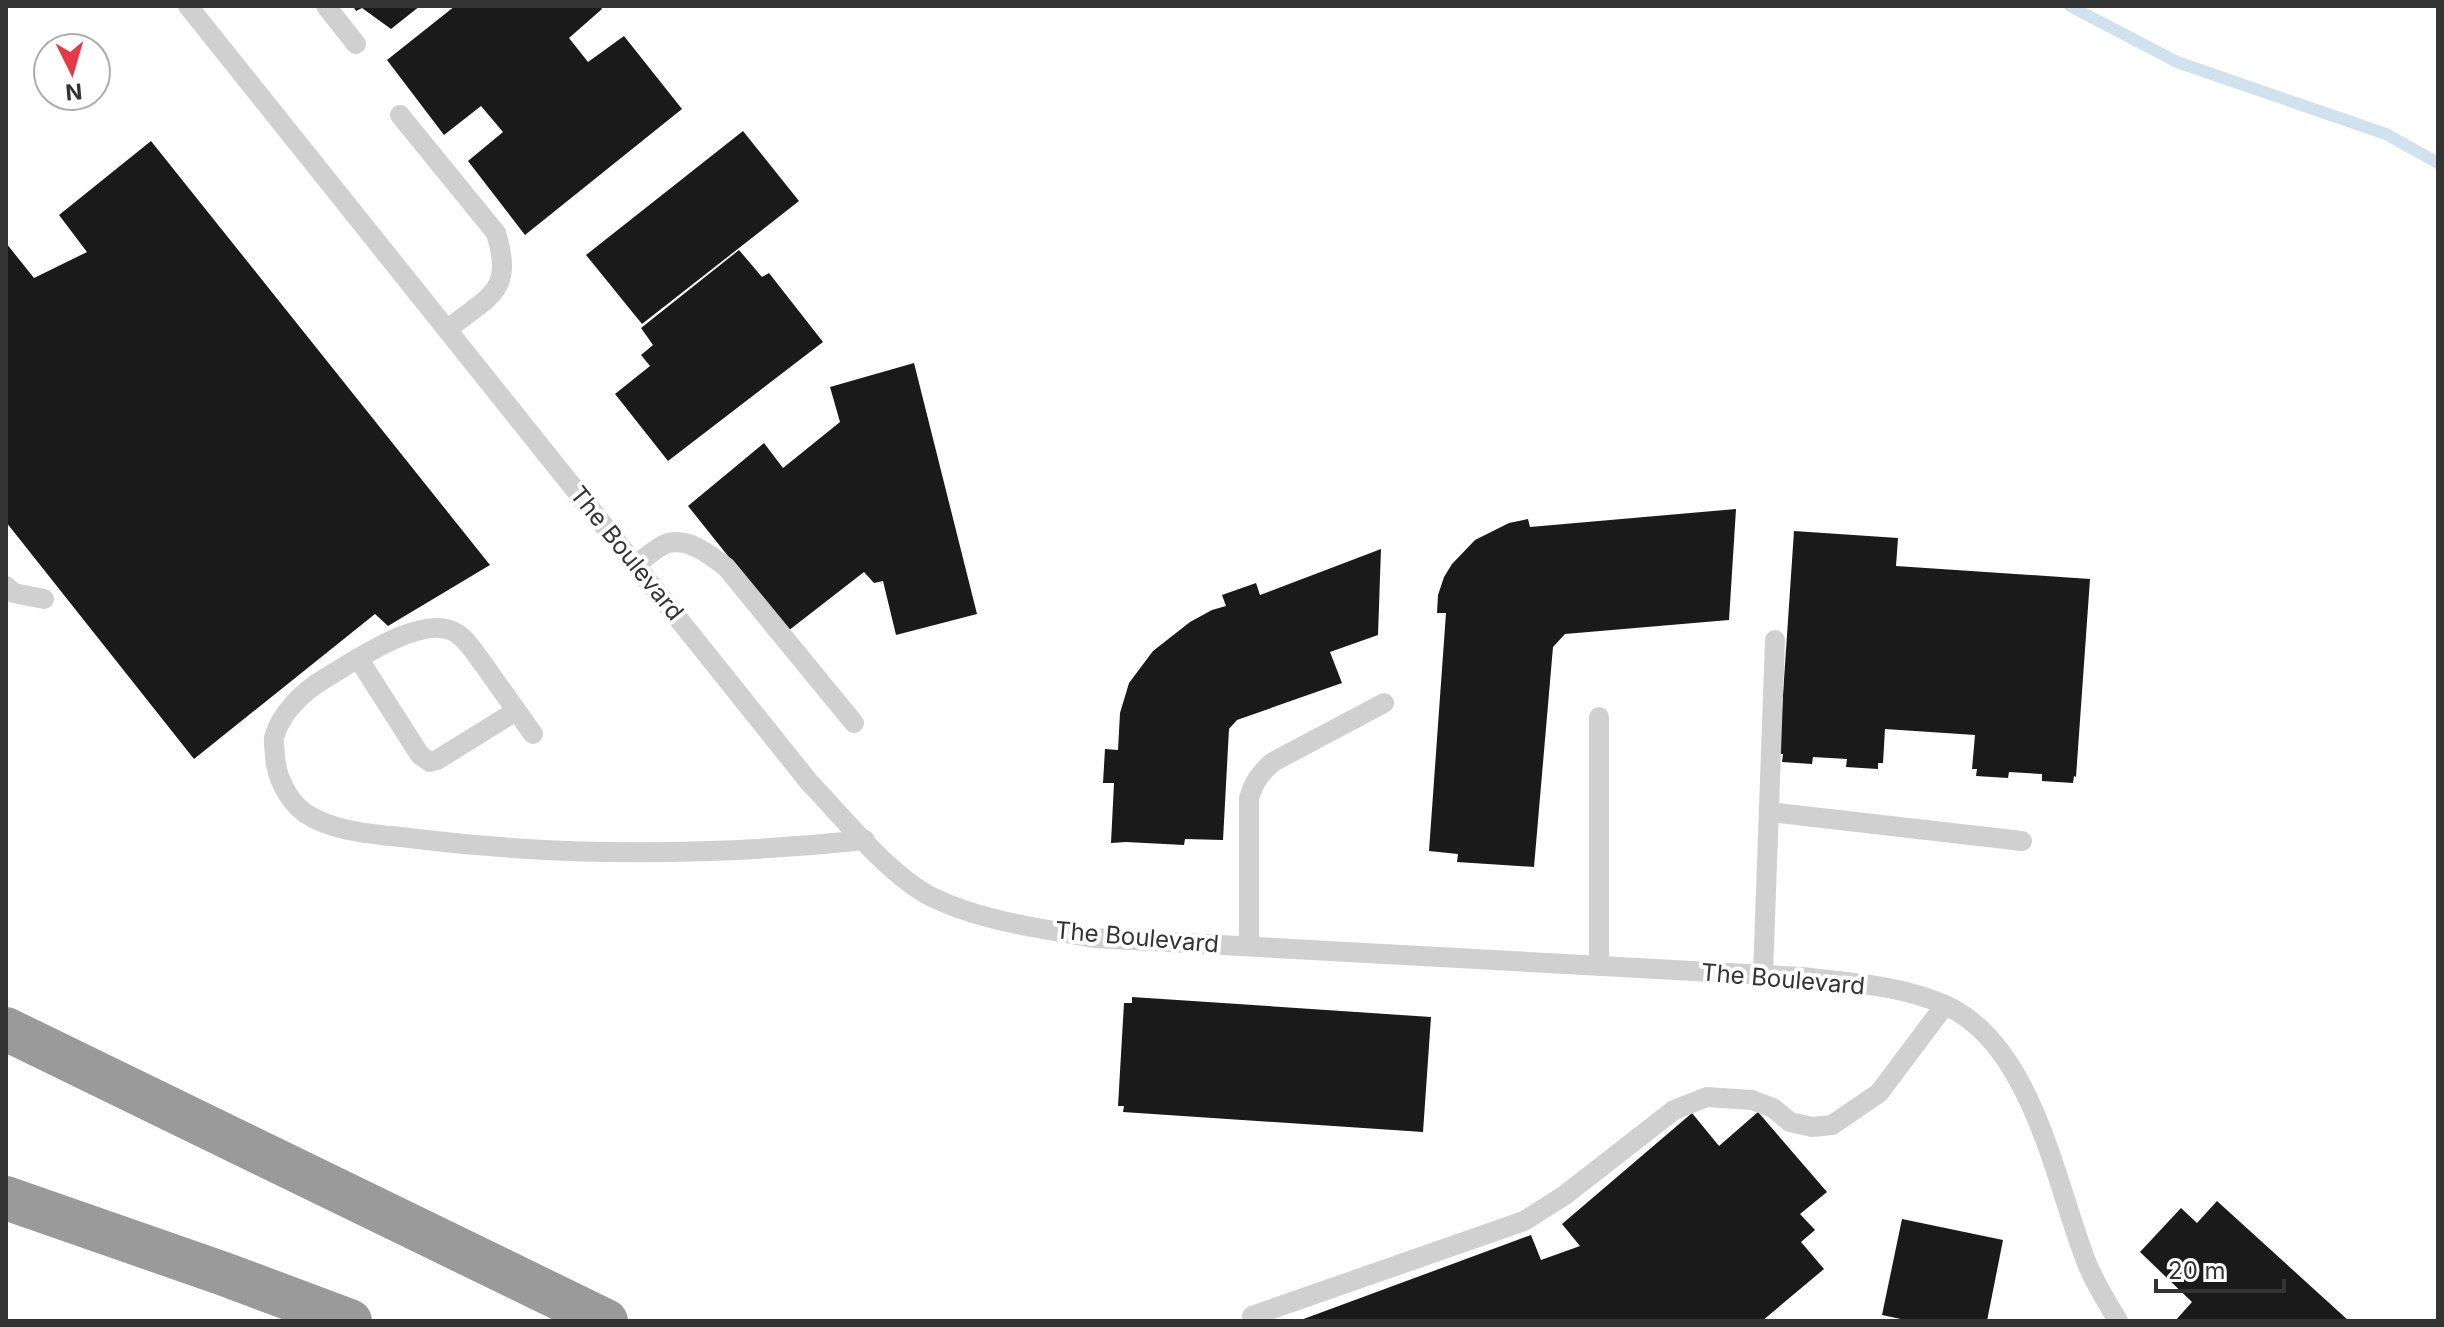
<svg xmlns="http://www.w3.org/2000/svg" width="2444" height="1327" viewBox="0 0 2444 1327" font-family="Inter,sans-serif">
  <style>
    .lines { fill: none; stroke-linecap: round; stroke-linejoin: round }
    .stream { stroke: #cfe2ee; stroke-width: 12 }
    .building { fill: #1a1a1a }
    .lane { stroke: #d0d0d0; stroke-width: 20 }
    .highway { stroke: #9a9a9a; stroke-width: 44 }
    .labels { text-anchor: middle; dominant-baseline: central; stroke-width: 8; stroke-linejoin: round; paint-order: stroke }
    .street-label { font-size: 24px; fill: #333; stroke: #fff }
  </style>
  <rect width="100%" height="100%" fill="#fff"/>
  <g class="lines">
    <polyline class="stream" points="2070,6 2177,62 2386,134 2438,163"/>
  </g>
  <g class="building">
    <polygon points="353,6 420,6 391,29 362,8 356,11"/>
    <polygon points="455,6 600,6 602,9 569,38 588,62 624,36 682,109 525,235 468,161 503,132 481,106 444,135 387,60"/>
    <polygon points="743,131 799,201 642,324 586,255"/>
    <polygon points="151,141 490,565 388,626 375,614 194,759 6,522 6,243 34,278 87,252 59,215"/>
    <polygon points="739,250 762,277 769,273 823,342 668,461 615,394 650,366 641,355 653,345 641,328"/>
    <polygon points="914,363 977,614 896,635 883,581 874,583 864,572 788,631 688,506 764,443 783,468 840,422 830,387"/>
    <polygon points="1736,509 1729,620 1565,634 1553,647 1534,867 1457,862 1458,854 1429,851 1446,613 1437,613 1438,595 1444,577 1452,564 1475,540 1509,523 1528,519 1530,527"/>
    <polygon points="1794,531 1898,538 1896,566 2090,579 2076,777 2074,776 2073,783 2042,781 2042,774 2009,772 2008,778 1976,776 1977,769 1972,769 1975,735 1885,729 1883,763 1878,763 1878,769 1846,767 1847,759 1813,757 1812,764 1782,762 1783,754 1779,754"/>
    <polygon points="1381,549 1378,635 1330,652 1342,683 1237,720 1229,729 1223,840 1185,839 1184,845 1126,842 1111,843 1114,783 1103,783 1105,749 1118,750 1120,713 1129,683 1153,651 1190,622 1212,610 1226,606 1222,595 1256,583 1260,595"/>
    <polygon points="1132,997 1431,1017 1423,1132 1123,1112 1124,1106 1118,1106 1124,1003 1132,1003"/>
    <polygon points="1758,1112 1827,1192 1800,1214 1815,1230 1801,1242 1824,1269 1762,1321 1298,1321 1531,1235 1541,1260 1580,1246 1562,1224 1692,1113 1719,1146"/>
    <polygon points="2217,1201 2349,1321 2175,1321 2192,1302 2140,1252 2181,1208 2197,1223"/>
    <polygon points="1902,1219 2003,1240 1987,1321 1910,1321 1882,1315"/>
  </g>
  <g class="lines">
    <g class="lane">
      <path d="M188,6L809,782C843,817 891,878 934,898C984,922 1041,928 1094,938L1802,977C1850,983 1900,985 1945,1005C2032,1044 2055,1181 2086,1261C2094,1282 2107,1302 2118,1321"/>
      <polyline points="326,6 356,44"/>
      <path d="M400,115L496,233C514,292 490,295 448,329"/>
      <path d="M636,565C645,558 658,546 668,543C690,538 710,555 726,567L854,723"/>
      <polyline points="6,586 14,593 44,599"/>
      <polyline points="358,658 420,755 430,762 437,760 516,711"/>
      <path d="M533,734C517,711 500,688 484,665C476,655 468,640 456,633C424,612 353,662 324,679C304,691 280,713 274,738C273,743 275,750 275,756C276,776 288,801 305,813C336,834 381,834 417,839C566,857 715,856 865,840"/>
      <polyline points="1769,812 2022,841"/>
      <path d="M1249,946V798C1254,782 1260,773 1273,762L1384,703"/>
      <polyline points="1599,966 1599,717"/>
      <polyline points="1763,975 1775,640"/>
      <polyline points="1252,1316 1524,1221 1565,1195 1674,1110 1707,1097 1752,1100 1773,1108 1790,1122 1812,1127 1832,1125 1879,1093 1945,1005"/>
    </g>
    <g class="highway">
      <polyline points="6,1029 606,1321"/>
      <polyline points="6,1198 224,1274 350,1321"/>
    </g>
  </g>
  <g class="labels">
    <g class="street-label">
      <text transform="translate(627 553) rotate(51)">The Boulevard</text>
      <text transform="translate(1137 937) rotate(5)">The Boulevard</text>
      <text transform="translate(1783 979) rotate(5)">The Boulevard</text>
    </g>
  </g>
  <rect width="2444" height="1327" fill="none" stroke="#333333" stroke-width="16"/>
  <g transform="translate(72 72) rotate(175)"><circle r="38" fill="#ffffff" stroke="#adadad" stroke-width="2"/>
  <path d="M0-6L14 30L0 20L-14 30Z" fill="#e63946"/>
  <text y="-12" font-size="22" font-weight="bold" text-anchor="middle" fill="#333333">N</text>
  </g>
  <path d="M2156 1279v12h128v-12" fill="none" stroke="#333333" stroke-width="4"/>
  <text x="2168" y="1279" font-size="24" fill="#333333" stroke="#ffffff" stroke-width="6" paint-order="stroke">20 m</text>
</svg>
